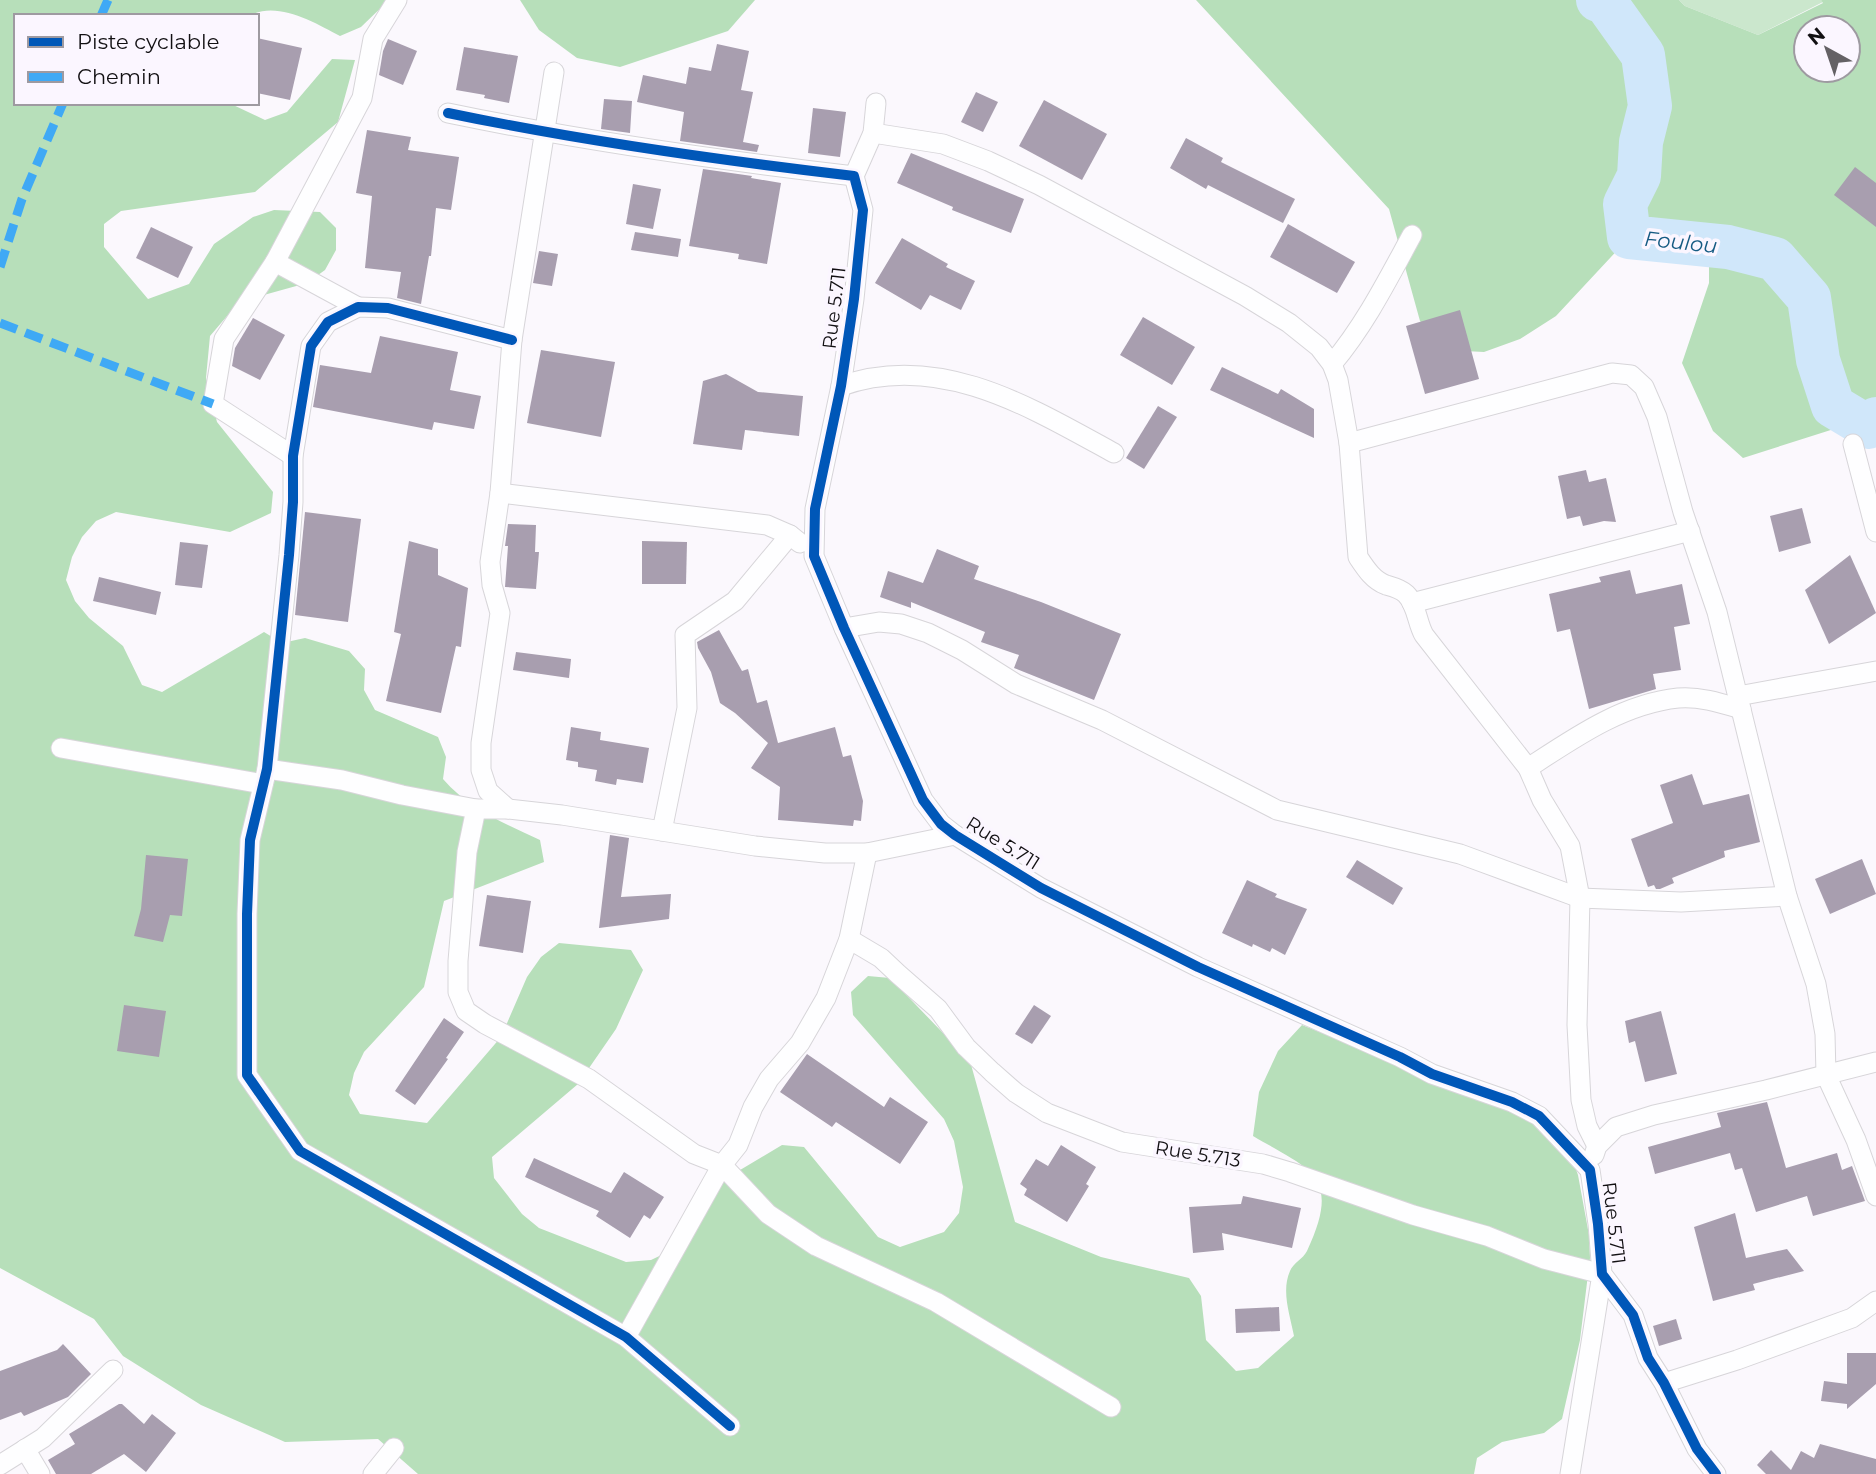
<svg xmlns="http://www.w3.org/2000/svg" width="1876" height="1474" viewBox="0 0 1876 1474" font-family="Montserrat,sans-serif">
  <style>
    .green { fill: #cbe7cd }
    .forest { fill: #b7dfba; fill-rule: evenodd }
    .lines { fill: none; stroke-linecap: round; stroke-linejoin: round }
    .river { stroke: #d0e7fa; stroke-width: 44 }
    .building { fill: #a89eaf }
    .minor-casing { stroke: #d7d5d9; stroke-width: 21 }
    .minor { stroke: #fefeff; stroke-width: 19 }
    .quiet { stroke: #3fa9f5; stroke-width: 9; stroke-dasharray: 18 9; stroke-linecap: butt }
    .cycleway-casing { stroke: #fbf6ff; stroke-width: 15 }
    .cycleway { stroke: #0057b8; stroke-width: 10 }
    .labels { text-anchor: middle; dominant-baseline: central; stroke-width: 7; stroke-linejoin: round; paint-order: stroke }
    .street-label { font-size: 19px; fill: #121013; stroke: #fbf6ff }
    .water-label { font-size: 21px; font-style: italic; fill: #165b83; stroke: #fbf6ff }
  </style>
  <rect width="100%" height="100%" fill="#fbf8fd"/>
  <polygon class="green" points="1679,0 1821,0 1823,2 1758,35 1685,6"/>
  <g class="forest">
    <path d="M0,0H389L361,27L340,36C314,22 276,0 249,16H16V103H229L265,120L287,112L332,59L355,60L338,122L255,192L121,211L104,224V247L148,299L189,284L214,244L253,217L274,210L320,212L336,228V250L325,270L307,283L239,302L210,336L206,378L217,422L273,492L271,513L230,532L116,512L96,521L82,537L72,557L66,580L75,601L89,618L123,646L142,685L162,692L264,632L282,643L305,638L349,651L365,669L364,690L375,710L438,737L446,757L443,779C470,810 504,823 540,840L544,862L444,901L424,987L364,1052L354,1073L349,1095L360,1114L427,1123L501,1037L527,977L541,957L559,943L631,950L643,970L616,1029L578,1084L492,1157L494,1178L522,1214L539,1228L626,1262L651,1260L672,1250L725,1179L782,1145L804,1147L878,1237L900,1247L944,1232L959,1213L963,1187L954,1141L944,1119L853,1015L851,992L868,976L890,978L970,1061L1015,1222L1101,1257L1189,1278L1201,1296L1206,1340L1236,1371L1258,1368L1294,1336C1290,1315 1281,1291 1290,1271C1293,1263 1303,1259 1307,1251C1342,1176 1311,1170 1253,1136L1259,1092L1278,1051L1302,1025L1526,1114L1570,1153L1578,1175L1589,1235L1590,1258L1580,1340L1562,1419L1544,1433L1502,1442L1477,1458L1474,1474H418L378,1439L285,1442L201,1405L123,1356L94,1319L0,1268Z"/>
    <polygon points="520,0 755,0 728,31 620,67 577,58 539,30"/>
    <path d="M1196,0H1679L1685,6L1758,35L1823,3L1821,0H1876V430L1856,422L1743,458L1713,431L1682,363L1709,283V243L1677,220L1638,228L1556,316L1520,339L1484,352L1445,350L1420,321L1389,209ZM1806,28H1848V70H1806Z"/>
  </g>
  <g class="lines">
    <polyline class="river" points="1598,0 1606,3 1643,55 1650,106 1641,142 1639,176 1625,204 1629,237 1728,247 1775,259 1809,298 1818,360 1833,406 1868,427 1876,419"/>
  </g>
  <g class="building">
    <polygon points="257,38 302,48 290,100 257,93"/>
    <polygon points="388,39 417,51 403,85 379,75 383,51"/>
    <polygon points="717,44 749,51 741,90 753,92 743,142 759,145 757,152 680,141 684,112 637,102 643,75 686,84 689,67 711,71"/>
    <polygon points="464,47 518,56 509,103 484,98 485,95 456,90"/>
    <polygon points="976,92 998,102 983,132 961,122"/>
    <polygon points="604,99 632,101 630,133 601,129"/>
    <polygon points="1044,100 1107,134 1082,180 1019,146"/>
    <polygon points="813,108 846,112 840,157 808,153"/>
    <polygon points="367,130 411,137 408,150 459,157 451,210 436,208 431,256 429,256 421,304 397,298 401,272 365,268 372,196 356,193"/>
    <polygon points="1186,138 1223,158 1221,162 1295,199 1283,223 1208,185 1206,189 1170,168"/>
    <polygon points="911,153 1024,199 1011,233 952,210 953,207 897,183"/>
    <polygon points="1855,167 1876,183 1876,227 1834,195"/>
    <polygon points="703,169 752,176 751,178 781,183 767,264 738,259 739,254 689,246"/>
    <polygon points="633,184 661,189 653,229 626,224"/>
    <polygon points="1288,224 1355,262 1337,293 1270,257"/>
    <polygon points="151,227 193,247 178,278 136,258"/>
    <polygon points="635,232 681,239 678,257 631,250"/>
    <polygon points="902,238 948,264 946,267 975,281 961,310 930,295 921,310 875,283"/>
    <polygon points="539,251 558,254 552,286 533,283"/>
    <polygon points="1460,310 1479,379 1425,394 1406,326"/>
    <polygon points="1143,317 1195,347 1172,385 1120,355"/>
    <polygon points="253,318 285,335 260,380 232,366 235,348"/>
    <polygon points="380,336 458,352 450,390 481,396 474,429 434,422 432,430 313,407 320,365 371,373"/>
    <polygon points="541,350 615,362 601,437 527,423"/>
    <polygon points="1222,367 1278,394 1281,389 1314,409 1314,438 1210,390"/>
    <polygon points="726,374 758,392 803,396 799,436 745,430 742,450 693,444 703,381"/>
    <polygon points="1158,406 1177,417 1144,469 1126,458"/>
    <polygon points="1586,470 1589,482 1606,478 1616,522 1604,521 1583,526 1580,516 1567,519 1558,476"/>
    <polygon points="1802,508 1811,543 1779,552 1770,516"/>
    <polygon points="305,512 361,519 348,622 295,615"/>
    <polygon points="508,524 536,525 535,552 539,552 536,589 505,587 508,546 505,546"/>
    <polygon points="409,541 438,549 438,575 468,588 461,647 456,646 441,713 386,701 401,634 394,632"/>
    <polygon points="642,541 687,542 686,584 642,584"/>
    <polygon points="180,542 208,545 202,588 175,585"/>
    <polygon points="937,549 979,566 974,579 1041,602 1121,634 1094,700 1014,668 1019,655 981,642 985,632 911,602 911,608 880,597 888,571 923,583"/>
    <polygon points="1850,555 1876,613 1829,644 1805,590"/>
    <polygon points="1630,570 1636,594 1682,584 1690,624 1674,627 1681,670 1653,674 1656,689 1589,709 1570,629 1557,632 1549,594 1601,582 1599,577"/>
    <polygon points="99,577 161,592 156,615 93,601"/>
    <polygon points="719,630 742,671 748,669 757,703 767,700 778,743 835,727 843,757 851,755 863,801 861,821 854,820 853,826 778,820 780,787 751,768 768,743 735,713 720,703 711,672 698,648 697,642"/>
    <polygon points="516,652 571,659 569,678 513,670"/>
    <polygon points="571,727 601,732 600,740 649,748 643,783 617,779 616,785 595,781 597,770 578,767 578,762 566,760"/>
    <polygon points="1692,774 1703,805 1749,794 1760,842 1724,851 1725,857 1672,878 1674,883 1660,889 1656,889 1654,885 1648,887 1631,839 1673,823 1660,785"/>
    <polygon points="610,835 629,838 621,897 671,894 669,919 599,928"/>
    <polygon points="146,855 188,859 182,916 170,915 163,942 134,936 141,909"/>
    <polygon points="1862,859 1876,894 1830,914 1815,879"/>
    <polygon points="1357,860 1403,888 1393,905 1346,877"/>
    <polygon points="1247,880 1277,894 1275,897 1307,909 1285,955 1272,948 1270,952 1253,944 1252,947 1222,933"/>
    <polygon points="487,895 531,901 523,953 479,946"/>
    <polygon points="124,1005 166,1011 159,1057 117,1051"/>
    <polygon points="1034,1005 1051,1016 1032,1044 1015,1034"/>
    <polygon points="1661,1011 1677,1074 1645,1082 1635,1041 1629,1043 1625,1021"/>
    <polygon points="444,1018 464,1032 446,1058 448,1059 415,1105 395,1091"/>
    <polygon points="807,1054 884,1107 890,1097 928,1122 900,1164 836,1122 832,1127 780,1092"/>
    <polygon points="1767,1102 1786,1168 1837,1153 1842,1170 1852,1166 1865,1201 1813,1216 1807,1196 1756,1212 1742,1168 1735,1170 1730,1153 1655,1174 1648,1147 1721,1127 1717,1113"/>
    <polygon points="1061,1145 1096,1167 1086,1184 1089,1186 1067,1222 1024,1195 1027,1189 1020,1184 1036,1159 1048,1166"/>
    <polygon points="534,1158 611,1193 624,1172 664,1197 650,1219 644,1215 630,1238 596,1216 599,1211 525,1177"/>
    <polygon points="1243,1196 1301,1208 1292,1248 1222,1233 1224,1250 1193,1253 1189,1207 1241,1204"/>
    <polygon points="1735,1213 1746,1258 1787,1249 1804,1271 1753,1284 1755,1290 1713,1301 1694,1227"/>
    <polygon points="1279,1307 1280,1331 1236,1333 1235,1309"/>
    <polygon points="1676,1319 1682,1339 1659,1346 1653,1326"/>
    <polygon points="63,1344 91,1374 68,1397 24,1416 21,1412 0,1420 0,1371 57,1350"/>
    <polygon points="1847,1353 1876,1353 1876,1384 1847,1409 1847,1404 1821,1401 1824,1381 1847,1384"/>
    <polygon points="119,1404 122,1404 144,1424 152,1414 176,1433 146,1472 124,1454 91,1474 56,1474 48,1460 75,1444 69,1434"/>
    <polygon points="1820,1444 1876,1459 1876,1474 1766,1474 1757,1465 1771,1450 1791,1470 1801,1451 1814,1458"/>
  </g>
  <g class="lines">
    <g class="minor-casing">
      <g id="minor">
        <path d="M448,113C582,141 717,160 854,176L863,210L854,299L841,386L815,509L814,556L844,628L923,800L941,824L955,835L1041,888L1198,967L1400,1057L1432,1074L1512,1102L1539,1116L1590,1170L1598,1224L1602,1274L1633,1315L1648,1358L1664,1383L1697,1449L1716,1474"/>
        <path d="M873,133L943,144L988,161L1039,185L1245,296L1289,323L1319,347L1332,364L1338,380L1349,443L1358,557C1366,569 1373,580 1386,585C1393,587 1401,589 1406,594C1417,605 1417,623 1424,635L1528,768L1542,800L1570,846L1580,898L1577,1025L1581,1100L1587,1126L1597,1146"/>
        <polyline points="854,176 873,133 876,103"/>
        <polyline points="275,262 358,307"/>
        <polyline points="512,340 388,308 358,307 328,322 311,346 293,456 293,502 289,555 267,769 250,840 247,914 247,1075 300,1151 626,1337 730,1426"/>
        <path d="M1332,364C1365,325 1388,279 1412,235"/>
        <path d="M841,386C939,351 1030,407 1114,453"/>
        <polyline points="1349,443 1612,373 1631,375 1644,387 1657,417 1683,512 1717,612 1787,896 1816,984 1825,1034 1826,1075 1856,1140 1876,1196"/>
        <polyline points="1853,444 1876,532"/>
        <polyline points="293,456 213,404 224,339 275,262 362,98 373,39 397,0"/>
        <polyline points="500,493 767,525 790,535 800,543"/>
        <polyline points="1412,603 1690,531"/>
        <polyline points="844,628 879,622 901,624 928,633 962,650 1016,684 1102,720 1277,810 1460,854 1580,898 1681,902 1787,896"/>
        <polyline points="1738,696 1876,671"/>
        <polyline points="61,748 263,784"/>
        <path d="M1528,768C1574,738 1622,704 1678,698C1699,696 1721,703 1741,709"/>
        <polyline points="267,769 342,780 402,795 476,809 508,809 562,815 755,846 825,853 867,853 955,835"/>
        <polyline points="476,809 467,852 458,961 458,992 466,1011 485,1024 589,1079 694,1154 722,1165 738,1145 753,1107 769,1079 800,1043 826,998 849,939 867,853"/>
        <polyline points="508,809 488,791 481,770 481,743 500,613 492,585 490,562 500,493 512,340 554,72"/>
        <polyline points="662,831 687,708 685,635 735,601 790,535"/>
        <polyline points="849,939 881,958 898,974 938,1009 966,1047 992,1072 1016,1093 1047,1113 1122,1142 1263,1164 1290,1172 1413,1215 1487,1236 1544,1259 1602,1274 1570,1474"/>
        <polyline points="1594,1155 1597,1146 1616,1127 1654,1115 1766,1090 1876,1062"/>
        <polyline points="626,1337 722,1165 768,1214 816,1246 936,1302 1111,1407"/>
        <polyline points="1664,1383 1737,1360 1852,1318 1876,1301"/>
        <polyline points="25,1449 40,1474"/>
        <polyline points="0,1465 43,1438 113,1370"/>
        <polyline points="373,1474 394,1448"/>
      </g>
    </g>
    <use href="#minor" class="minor"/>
    <g class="quiet">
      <polyline points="101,16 108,0"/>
      <polyline points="0,267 22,199 63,103"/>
      <polyline points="0,323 213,404"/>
    </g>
    <g class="cycleway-casing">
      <g id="cycleway">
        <path d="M448,113C582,141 717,160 854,176L863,210L854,299L841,386L815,509L814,556L844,628L923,800L941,824L955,835L1041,888L1198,967L1400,1057L1432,1074L1512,1102L1539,1116L1590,1170L1598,1224L1602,1274L1633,1315L1648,1358L1664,1383L1697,1449L1716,1474"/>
        <polyline points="512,340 388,308 358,307 328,322 311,346 293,456 293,502 289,555 267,769 250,840 247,914 247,1075 300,1151 626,1337 730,1426"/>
      </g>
    </g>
    <use href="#cycleway" class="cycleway"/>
  </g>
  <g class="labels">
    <g class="street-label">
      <text transform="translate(834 308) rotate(-83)">Rue 5.711</text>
      <text transform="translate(1003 843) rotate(32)">Rue 5.711</text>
      <text transform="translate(1198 1154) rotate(9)">Rue 5.713</text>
      <text transform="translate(1614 1223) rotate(83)">Rue 5.711</text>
    </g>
    <g class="water-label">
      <text transform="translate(1681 242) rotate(6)">Foulou</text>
    </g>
  </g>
  <rect x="14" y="14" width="245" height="91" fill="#fbf6ff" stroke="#9e9aa1" stroke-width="2"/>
  <rect x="28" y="37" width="35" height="10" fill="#0057b8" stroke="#9e9aa1" stroke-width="2"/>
  <text x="77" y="49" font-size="21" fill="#121013">Piste cyclable</text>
  <rect x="28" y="72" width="35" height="10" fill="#3fa9f5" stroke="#9e9aa1" stroke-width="2"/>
  <text x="77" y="84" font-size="21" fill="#121013">Chemin</text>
  <g transform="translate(1827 49) rotate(320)"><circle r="33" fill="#fbf6ff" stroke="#9e9aa1" stroke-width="2"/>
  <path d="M0-5L12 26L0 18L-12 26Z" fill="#646165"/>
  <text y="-10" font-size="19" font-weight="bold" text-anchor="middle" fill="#121013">N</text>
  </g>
</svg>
